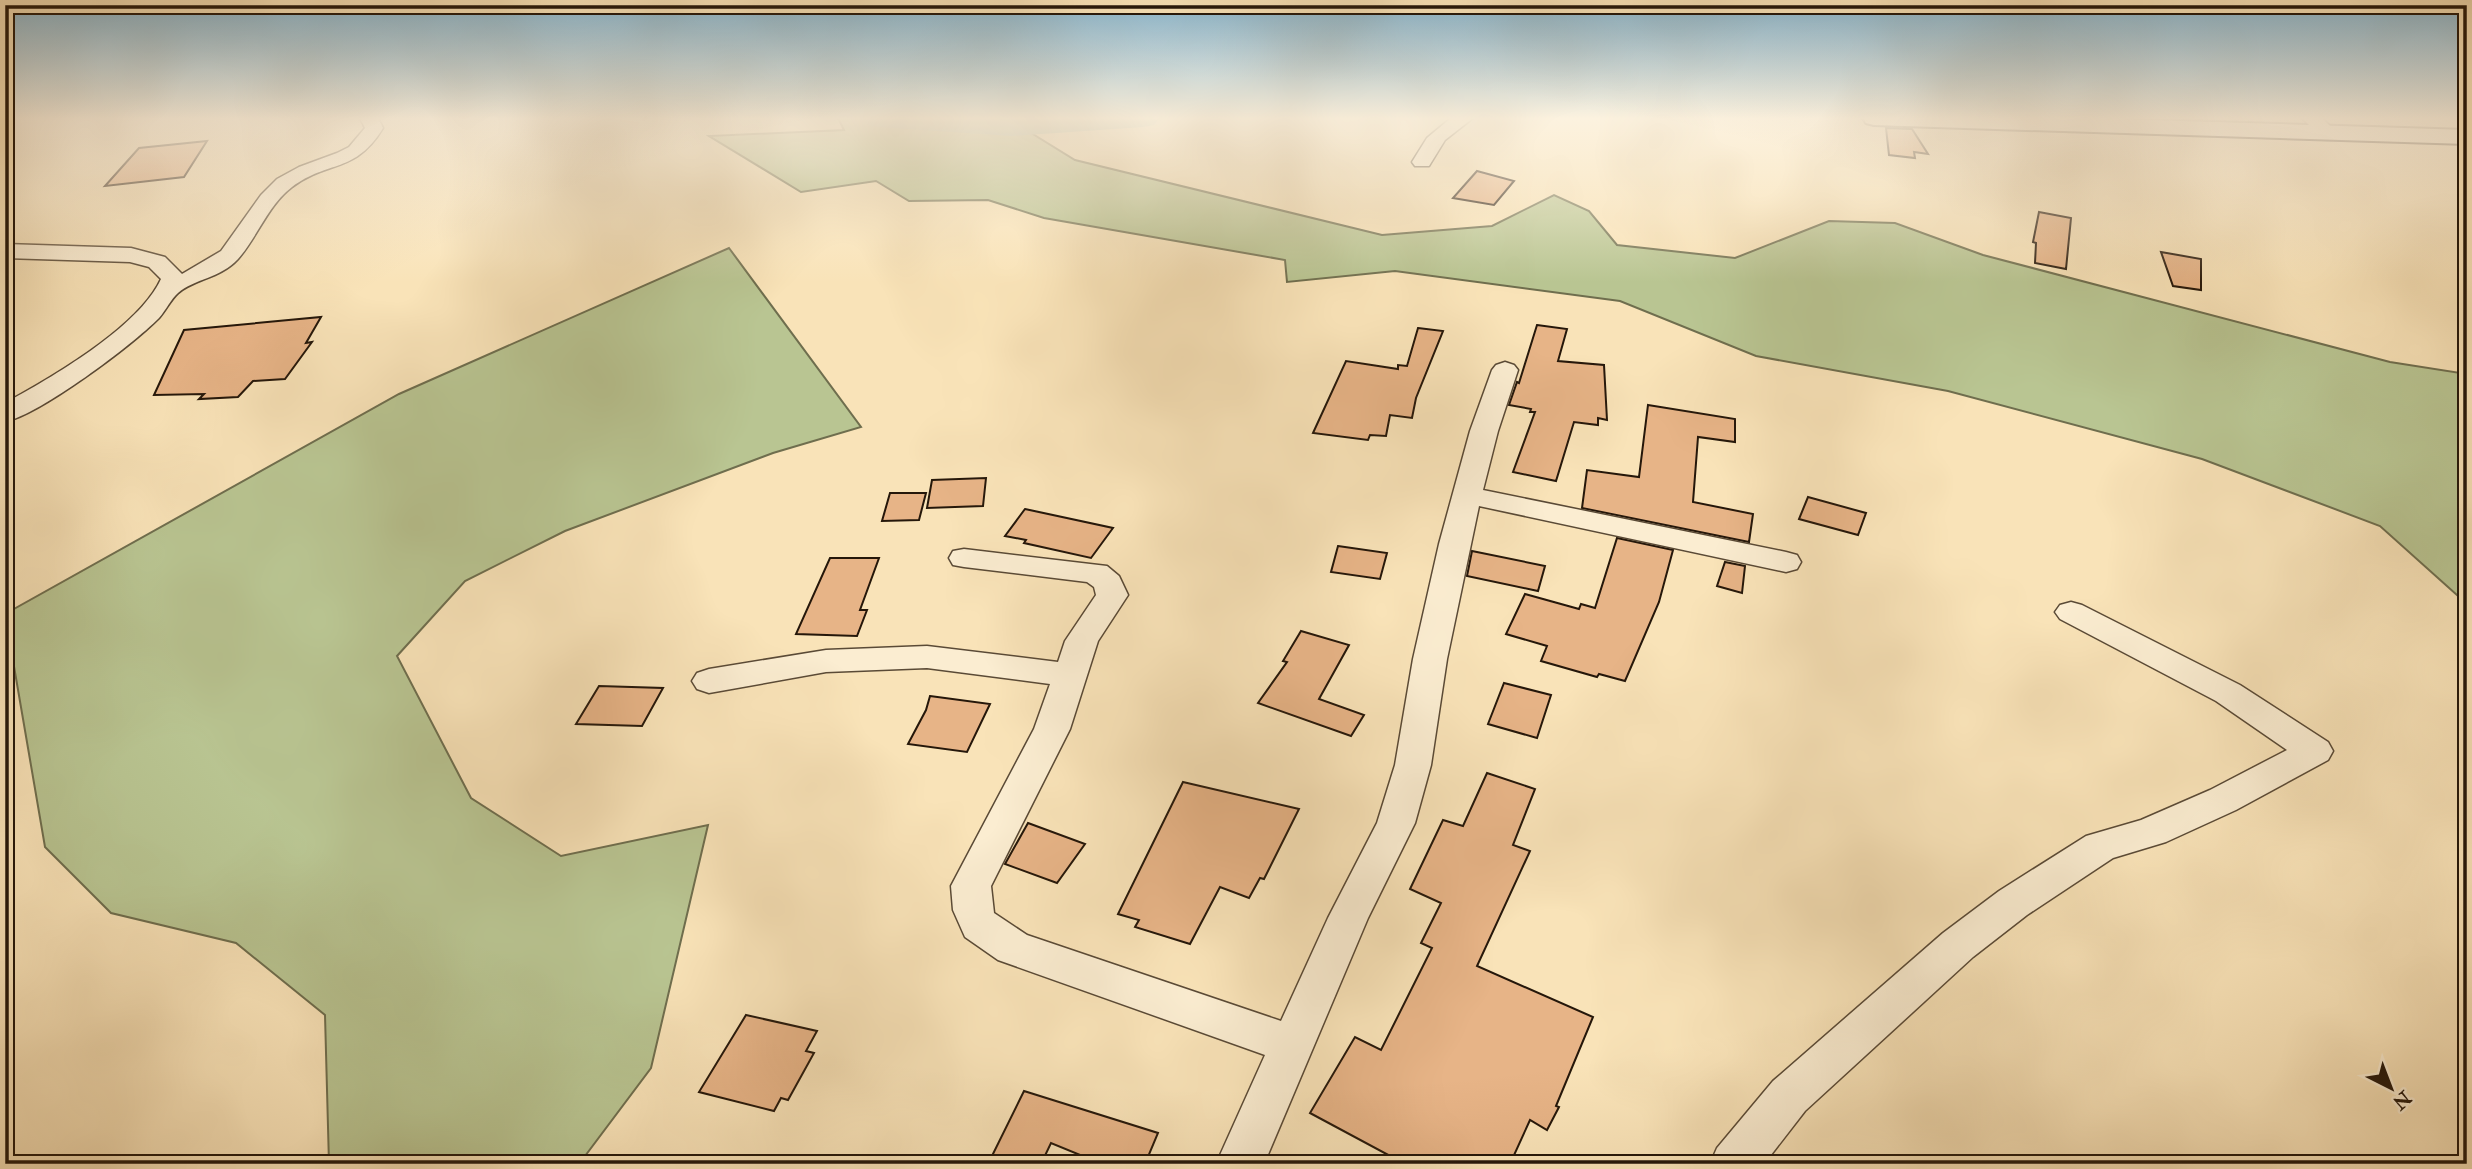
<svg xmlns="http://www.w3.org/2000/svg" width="2472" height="1169" viewBox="0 0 2472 1169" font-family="'IM FELL Double Pica',serif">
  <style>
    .green { fill: #b9c592; stroke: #6f6e4e; stroke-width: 2 }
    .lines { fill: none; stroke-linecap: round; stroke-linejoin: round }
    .river { fill: #9ebeae; fill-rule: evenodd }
    .building { fill: #e7b487; stroke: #25170a; stroke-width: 2 }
    .street-casing { stroke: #5a4a36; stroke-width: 3 }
    .secondary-casing { stroke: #25170a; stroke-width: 4 }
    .street { fill: #fbedd1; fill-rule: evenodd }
    .secondary { fill: #fbedd1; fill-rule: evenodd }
  </style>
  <rect width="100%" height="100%" fill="#f9e3b8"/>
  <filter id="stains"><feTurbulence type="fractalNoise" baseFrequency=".00286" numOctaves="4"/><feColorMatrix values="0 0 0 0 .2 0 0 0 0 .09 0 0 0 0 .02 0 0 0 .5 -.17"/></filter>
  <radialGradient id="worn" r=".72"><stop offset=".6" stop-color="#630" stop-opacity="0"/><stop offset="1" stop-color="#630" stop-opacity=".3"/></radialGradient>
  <g class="green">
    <polygon points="838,118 1007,118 1075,160 1382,235 1492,226 1554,195 1589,211 1617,245 1735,258 1829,221 1895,223 1983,255 2390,362 2467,374 2467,604 2380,526 2202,459 1948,391 1756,356 1620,301 1395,271 1287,282 1285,260 1044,218 988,200 909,201 876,181 801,192 709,136 844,130"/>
    <polygon points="729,248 861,427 773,453 565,531 465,581 397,656 471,798 561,856 708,825 651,1068 579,1164 329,1164 325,1015 236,943 111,913 45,847 5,614 399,394"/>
  </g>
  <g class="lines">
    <polygon class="river" points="862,118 1159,118 1154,125 1143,127 1011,136 878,127 867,125"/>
  </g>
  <g class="building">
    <polygon points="1886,128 1912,129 1928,154 1914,152 1915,158 1889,155"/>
    <polygon points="207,141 184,177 105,186 139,148"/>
    <polygon points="1477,171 1514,181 1494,205 1453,198"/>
    <polygon points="2039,212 2071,218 2066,269 2035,263 2036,243 2033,242"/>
    <polygon points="2161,252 2201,259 2201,290 2173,286"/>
    <polygon points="321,317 306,343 312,342 285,379 253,381 238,397 199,399 204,394 154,395 184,330"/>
    <polygon points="1537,325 1567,329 1558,361 1604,365 1607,420 1598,418 1598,425 1574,422 1556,481 1513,472 1535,412 1530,412 1531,409 1509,405 1517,382 1519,383"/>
    <polygon points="1418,328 1443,331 1416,398 1412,418 1390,415 1386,436 1370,435 1368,440 1313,433 1346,361 1398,369 1398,365 1407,366"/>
    <polygon points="1648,405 1735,419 1735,442 1698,437 1693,502 1753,514 1749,542 1582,508 1587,470 1639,477"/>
    <polygon points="986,478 983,506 927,508 932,480"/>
    <polygon points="890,493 926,493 919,520 882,521"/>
    <polygon points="1808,497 1866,513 1858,535 1799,519"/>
    <polygon points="1025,509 1113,528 1091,558 1024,543 1026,540 1005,536"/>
    <polygon points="1617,538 1673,550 1659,602 1625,681 1599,674 1597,677 1541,661 1547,646 1506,634 1525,594 1579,609 1581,604 1595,608"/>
    <polygon points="1338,546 1387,553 1380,579 1331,572"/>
    <polygon points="1472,551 1545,566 1538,591 1467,576"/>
    <polygon points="830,558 879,558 860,610 867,610 857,636 796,634"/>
    <polygon points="1725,562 1745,566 1742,593 1717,586"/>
    <polygon points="1301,631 1349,645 1319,699 1364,715 1351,736 1258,703 1287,662 1283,661"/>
    <polygon points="1504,683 1551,695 1537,738 1488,724"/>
    <polygon points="599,686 663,688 642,726 576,724"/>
    <polygon points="930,696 990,704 967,752 908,744 926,710"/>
    <polygon points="1487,773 1535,789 1513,845 1530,851 1477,966 1593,1017 1556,1106 1559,1107 1547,1130 1530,1120 1510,1164 1405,1164 1310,1113 1355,1037 1381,1050 1432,948 1421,943 1441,903 1410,889 1443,820 1463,826"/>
    <polygon points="1183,782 1299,809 1264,879 1260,878 1249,898 1220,887 1190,944 1135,927 1139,920 1118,914"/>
    <polygon points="1028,823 1085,844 1057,883 1005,864"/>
    <polygon points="746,1015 817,1031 806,1051 814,1053 788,1100 781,1098 774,1111 699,1092"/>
    <polygon points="1024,1091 1158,1133 1145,1164 1102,1164 1051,1143 1041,1164 988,1164"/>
  </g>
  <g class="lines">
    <g class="street-casing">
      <g id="street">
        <path d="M360,118H378L383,128C355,174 328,160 292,187C268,205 258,236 238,259C221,278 194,279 178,293C171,299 166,310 159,318C131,346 42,413 5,422V403C51,378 139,327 161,279L149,267L130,262L5,258V244L131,248L165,257L182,274L221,251L261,195L277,179L299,167L337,153L349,147L365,128Z"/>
        <polygon points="1451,118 1473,118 1445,140 1429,166 1415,166 1412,162 1427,138"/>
        <polygon points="2302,118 2322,118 2336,132 2327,138 2320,136"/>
        <polygon points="1505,362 1514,365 1518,370 1498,431 1483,490 1786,552 1797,555 1801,562 1797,569 1786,572 1479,506 1447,659 1431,765 1415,823 1368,918 1264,1164 1216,1164 1265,1055 998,960 965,937 953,910 951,886 1034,729 1050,684 927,668 826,672 709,693 697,689 692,681 697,673 709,669 826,650 927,646 1058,662 1065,641 1096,595 1094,587 1087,582 964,567 953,565 949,558 953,551 964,549 1107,566 1119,576 1128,595 1098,641 1070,729 991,886 994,913 1027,935 1281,1021 1328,918 1377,823 1395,765 1413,659 1439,544 1470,431 1492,370 1496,365"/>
        <polygon points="2071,602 2082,605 2240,685 2328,742 2333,751 2328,760 2236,810 2166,842 2113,858 2027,915 1973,957 1805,1111 1764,1164 1710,1164 1717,1148 1773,1081 1943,933 1999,891 2086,836 2141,820 2210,790 2287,750 2216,701 2060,619 2055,612 2060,605"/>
      </g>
    </g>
    <g class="secondary-casing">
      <polygon id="secondary" points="1863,118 2088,118 2467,130 2467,144 1874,125 1866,123"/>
    </g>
    <use href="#street" class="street"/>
    <use href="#secondary" class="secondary"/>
  </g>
  <linearGradient id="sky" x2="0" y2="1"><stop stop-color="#8ab8d1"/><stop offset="0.42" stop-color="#fcf2df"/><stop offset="1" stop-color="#fcf2df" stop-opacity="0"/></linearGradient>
  <rect width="2472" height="282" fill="url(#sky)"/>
  <rect width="2472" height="1169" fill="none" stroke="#f9e3b8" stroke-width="28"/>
  <rect x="7" y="7" width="2458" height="1155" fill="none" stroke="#25170a" stroke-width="3.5"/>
  <rect x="14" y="14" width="2444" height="1141" fill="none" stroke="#25170a" stroke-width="2"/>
  <g transform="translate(2391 1088) rotate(138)" stroke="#fbedd1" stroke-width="5" paint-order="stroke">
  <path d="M0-5L12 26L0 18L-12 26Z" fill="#25170a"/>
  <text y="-10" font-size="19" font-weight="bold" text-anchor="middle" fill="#25170a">N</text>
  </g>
  <rect width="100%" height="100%" filter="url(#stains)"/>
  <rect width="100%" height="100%" fill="url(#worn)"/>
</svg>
